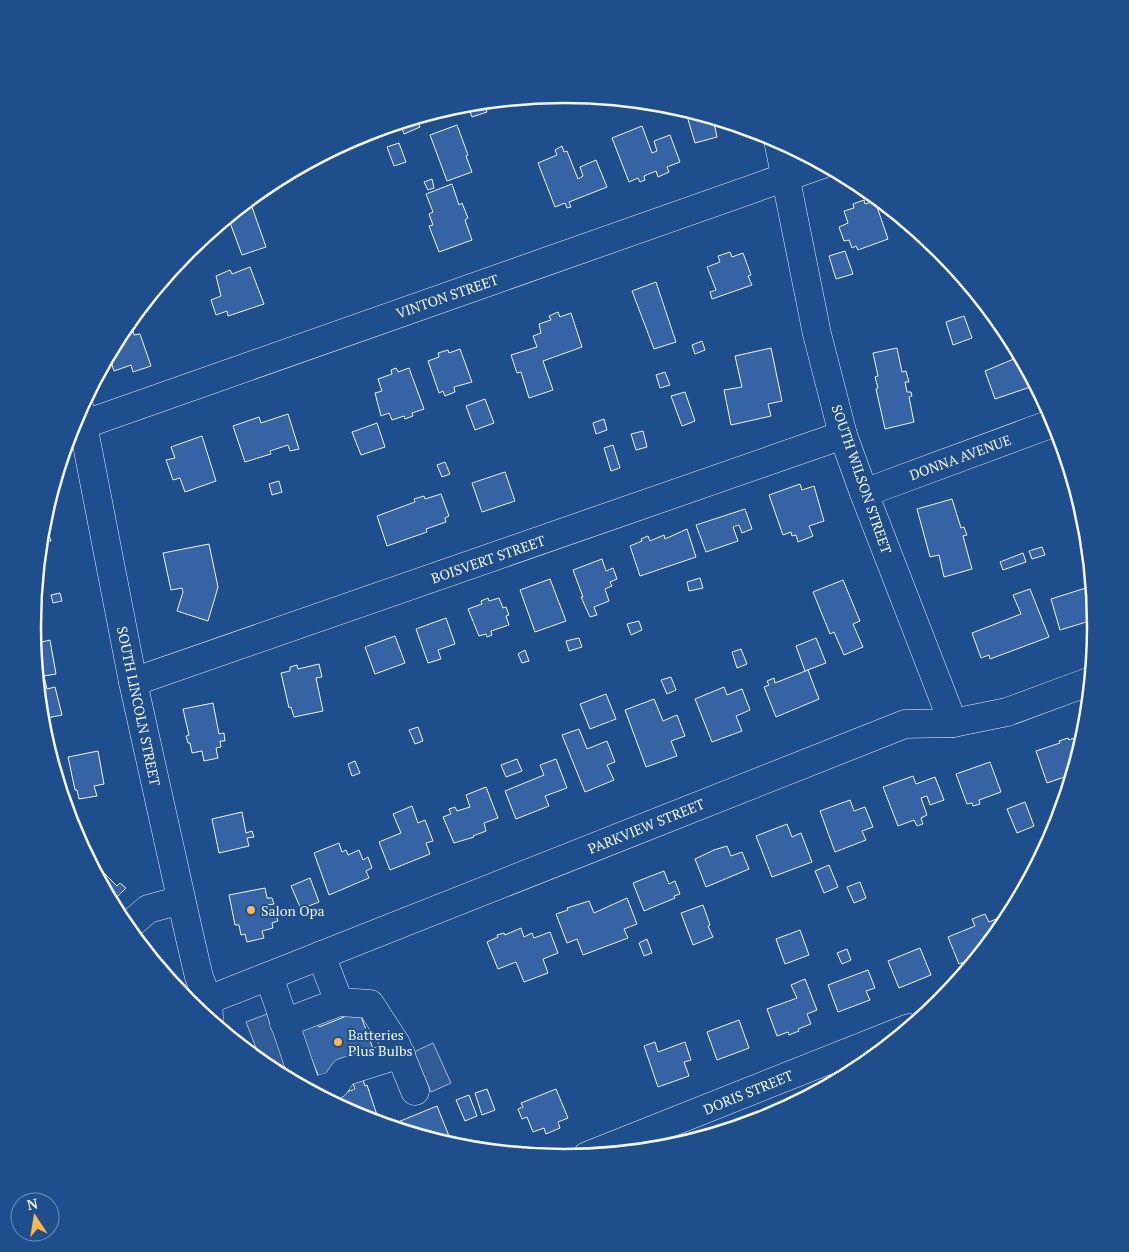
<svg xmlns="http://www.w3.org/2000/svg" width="1129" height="1252" viewBox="0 0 1129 1252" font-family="'PT Serif',serif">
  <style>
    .parking { fill: #305b95; stroke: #a8bbd7 }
    .building { fill: #3563a3; stroke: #f2f6ff }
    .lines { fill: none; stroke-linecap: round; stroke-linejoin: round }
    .minor-casing { stroke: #f2f6ff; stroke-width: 29 }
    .minor { stroke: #1f4e8c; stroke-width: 28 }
    .poi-dot { fill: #ffb74d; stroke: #1f4e8c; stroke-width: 2 }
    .labels { text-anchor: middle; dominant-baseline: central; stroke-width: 4; stroke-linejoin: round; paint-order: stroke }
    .street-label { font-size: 14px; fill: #f2f6ff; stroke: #1f4e8c }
    .poi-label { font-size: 14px; fill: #f2f6ff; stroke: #1f4e8c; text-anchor: start }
    .rim { fill: none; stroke: #f2f6ff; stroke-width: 2.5 }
  </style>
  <rect width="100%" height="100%" fill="#1f4e8c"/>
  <g class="parking">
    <polygon points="267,1014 294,1081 269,1068 262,1063 246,1022"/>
    <polygon points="433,1043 451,1083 431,1092 414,1052"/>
  </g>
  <g class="building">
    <polygon points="483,102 487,112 472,117 467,104"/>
    <polygon points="693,112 713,118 717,137 695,143 687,116 693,114"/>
    <polygon points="416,118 420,127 404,134 400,123"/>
    <polygon points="457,125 468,155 466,156 472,172 447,181 430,135"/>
    <polygon points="642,126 652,153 657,151 654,141 670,135 680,162 667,167 669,172 658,177 656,171 644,176 645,180 640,182 638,178 629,182 612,138"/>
    <polygon points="399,143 406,162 394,166 387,147"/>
    <polygon points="562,146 564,152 567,151 578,179 583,176 580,167 596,160 607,187 569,202 571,207 567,208 565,203 555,207 538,163 557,155 555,150"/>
    <polygon points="432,179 434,188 428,190 424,182"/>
    <polygon points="452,184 459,205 462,203 468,218 465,220 472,240 439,252 429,226 433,225 429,214 433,212 426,194"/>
    <polygon points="864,200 865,204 875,201 888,239 858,250 856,246 852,248 849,240 844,241 839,227 848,223 844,211 854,208 853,204"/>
    <polygon points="251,204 266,247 242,255 228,217 239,208"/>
    <polygon points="912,226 924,236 916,239"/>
    <polygon points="845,251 853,274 836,279 829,256"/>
    <polygon points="730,252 732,257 743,253 751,275 748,276 752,285 712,299 710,292 716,290 707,267 720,262 718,256"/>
    <polygon points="250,267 264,304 228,316 227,311 216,315 211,300 221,296 216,276 230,270 232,274"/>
    <polygon points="955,268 956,268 969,284 961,286"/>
    <polygon points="656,282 676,342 654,349 632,291"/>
    <polygon points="558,312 560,317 571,313 582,347 543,361 553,390 529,398 521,372 517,373 511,355 537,347 533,336 541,333 539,324 551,320 549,316"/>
    <polygon points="964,316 972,338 953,345 946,322"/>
    <polygon points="130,321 134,335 140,334 151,366 133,372 131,365 114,371 109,355 122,330"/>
    <polygon points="702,341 705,350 695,354 692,345"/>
    <polygon points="771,348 782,401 768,404 771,416 731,425 724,390 742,387 735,356"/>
    <polygon points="897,348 902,372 906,371 909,382 905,382 907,392 911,392 912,396 909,397 914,422 885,429 876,389 878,388 875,377 878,376 873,353"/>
    <polygon points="460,349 472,382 454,387 455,392 445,396 443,391 439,393 428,361 439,357 438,353 448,350 449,353"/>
    <polygon points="1021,356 1036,385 995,399 985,371"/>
    <polygon points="396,368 398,372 409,368 424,409 412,413 413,416 405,419 404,416 392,420 389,413 381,416 375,393 382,391 378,379 392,374 391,370"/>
    <polygon points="665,372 670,385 660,388 656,375"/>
    <polygon points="685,392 695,421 682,426 671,396"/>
    <polygon points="485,399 494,423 475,430 466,406"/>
    <polygon points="288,414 299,449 290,451 288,445 270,451 271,454 245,462 233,426 259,417 261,423"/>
    <polygon points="604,419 607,430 596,434 593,423"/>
    <polygon points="377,423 385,447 361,455 352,432"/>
    <polygon points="643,431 647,447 636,450 631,434"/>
    <polygon points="202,436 216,481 185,492 180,478 173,480 166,460 175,458 171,447"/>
    <polygon points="613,445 620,468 611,471 604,448"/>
    <polygon points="445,462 450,474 442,477 437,465"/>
    <polygon points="505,472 515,501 482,512 472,483"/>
    <polygon points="279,481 282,492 272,495 269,484"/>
    <polygon points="800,484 802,490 814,486 824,521 809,526 813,536 798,542 796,535 792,536 791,532 783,535 769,495"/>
    <polygon points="441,494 449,516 445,518 446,522 426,529 427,532 387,546 377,516 415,502 414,499 424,496 425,499"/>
    <polygon points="952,499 961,528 964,527 967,535 963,536 972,569 944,577 939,555 930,557 917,509"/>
    <polygon points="745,509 752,529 742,533 739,525 733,527 738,541 706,552 696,525"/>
    <polygon points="45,514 51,529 47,530 51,541 41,544"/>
    <polygon points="687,529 696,557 640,576 630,546 642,541 641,539 648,536 650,541 664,535 665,539"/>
    <polygon points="209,544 218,587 208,621 177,611 183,592 182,588 171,590 163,553"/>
    <polygon points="1042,547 1045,555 1032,559 1029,551"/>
    <polygon points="1023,553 1026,562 1003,570 1000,562"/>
    <polygon points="602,559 606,571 613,568 617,579 610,582 612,586 605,589 609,601 594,607 597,615 590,617 581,597 583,597 573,570"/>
    <polygon points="700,578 703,588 689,591 687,582"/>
    <polygon points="550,579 566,621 535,632 520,590"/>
    <polygon points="843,580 860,621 853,624 863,647 844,655 834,632 830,634 813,592"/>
    <polygon points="1091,582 1092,582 1096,619 1060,630 1051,599 1092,586"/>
    <polygon points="1030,589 1049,637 990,659 989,655 981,658 972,633 1021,614 1013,595"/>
    <polygon points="60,593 62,601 53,603 51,595"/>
    <polygon points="488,598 489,601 499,598 503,608 506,607 509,615 506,616 509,625 491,631 492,635 487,637 486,634 479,636 468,609 482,604 481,601"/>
    <polygon points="446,618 455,644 438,650 441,659 428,663 416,629"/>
    <polygon points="639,621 642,630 631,635 627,624"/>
    <polygon points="395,636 405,663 375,674 365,647"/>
    <polygon points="579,638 582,647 569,651 566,641"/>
    <polygon points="816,638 826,663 805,671 796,646"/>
    <polygon points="50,640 56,674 44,676 47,689 55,687 62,715 42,719 34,644"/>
    <polygon points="741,649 747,664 737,668 732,652"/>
    <polygon points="525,650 529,661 522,663 518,654"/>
    <polygon points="319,664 322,677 316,678 323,711 294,717 291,707 289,708 281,673 290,671 290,667 297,665 298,669"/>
    <polygon points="808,670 819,699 776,717 764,687 769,685 767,681 774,678 775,683"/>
    <polygon points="671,677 676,690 667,694 661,680"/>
    <polygon points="724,687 727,695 742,689 750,710 736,716 742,731 712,742 695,699"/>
    <polygon points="606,694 616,719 590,729 580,704"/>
    <polygon points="654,699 663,721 677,715 685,736 671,741 677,756 646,767 625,710"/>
    <polygon points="213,703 219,734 224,733 225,741 220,741 221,747 216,748 218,758 204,761 202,751 192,753 190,743 188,743 186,736 189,735 183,709"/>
    <polygon points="418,727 423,741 415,744 409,730"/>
    <polygon points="579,729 587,749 607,741 615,762 607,765 614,780 585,792 562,735"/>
    <polygon points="1085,734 1073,774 1047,783 1036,751 1060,743 1059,741 1068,738 1069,740"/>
    <polygon points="98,751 104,784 94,786 97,796 79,799 77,790 75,790 68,757"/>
    <polygon points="517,759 522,771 506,777 501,765"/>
    <polygon points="556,759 567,788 545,796 549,806 516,819 505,791 544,775 540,765"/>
    <polygon points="355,761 360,773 352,776 348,764"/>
    <polygon points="990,762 1001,792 979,800 980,804 973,806 972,803 967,804 956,774"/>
    <polygon points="913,776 916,784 935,777 944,800 930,805 927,796 921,798 927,815 921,818 923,824 917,826 914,820 898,826 883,787"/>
    <polygon points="486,787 498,818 484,823 486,831 473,836 474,837 454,843 443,817 451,814 449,809 455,807 457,811 470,807 466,795"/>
    <polygon points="850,800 854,811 865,807 873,827 862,831 866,840 835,852 820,811"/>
    <polygon points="1025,802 1034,826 1017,833 1007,809"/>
    <polygon points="412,806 418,823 425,820 433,841 426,843 430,854 390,870 379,842 401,833 393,814"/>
    <polygon points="242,812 246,833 252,831 254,837 247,838 249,846 219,853 212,819"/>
    <polygon points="787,824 792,837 801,833 812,862 772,877 756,836"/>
    <polygon points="339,843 342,852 346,850 348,855 359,850 363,860 368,857 372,868 366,871 369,878 329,895 314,853"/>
    <polygon points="727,846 731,856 742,852 749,869 706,887 695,859 714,850"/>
    <polygon points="96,865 117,886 120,883 126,888 112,902 93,868"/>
    <polygon points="829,865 838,887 824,893 815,871"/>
    <polygon points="664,871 669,884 675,881 680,894 674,896 675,898 644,911 633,883"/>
    <polygon points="310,878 319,902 301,909 291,886"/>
    <polygon points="860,882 866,898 854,903 847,887"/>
    <polygon points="265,888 267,898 272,898 274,904 268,905 270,916 276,915 278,921 272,923 273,928 262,931 264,938 247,942 245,934 241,935 239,925 235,925 229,895"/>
    <polygon points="627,898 637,924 624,929 628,938 583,955 577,939 567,943 556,914 568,910 567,908 589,901 594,913"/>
    <polygon points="703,905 710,925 708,926 713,937 693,945 681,913"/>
    <polygon points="985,914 989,922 1001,917 1004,925 979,956 959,964 948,937 975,926 972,919"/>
    <polygon points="521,928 524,937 532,933 534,938 550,932 558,953 543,959 548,973 524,982 516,962 498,969 487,942 498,937 497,935 504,933 505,935"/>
    <polygon points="800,930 809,955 785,964 776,939"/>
    <polygon points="647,939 652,953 644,956 639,943"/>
    <polygon points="920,948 931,975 899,988 888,961"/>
    <polygon points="847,949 851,960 842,964 837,953"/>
    <polygon points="868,970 875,988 866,991 870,1000 838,1012 828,985"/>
    <polygon points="805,979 817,1010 807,1014 811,1024 798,1029 799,1031 789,1035 788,1032 777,1036 767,1009 797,998 791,985"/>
    <polygon points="359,1011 375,1054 320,1080 300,1030 317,1023 319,1027"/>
    <polygon points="739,1020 749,1048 717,1060 707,1032"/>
    <polygon points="655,1042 658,1052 685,1042 691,1060 684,1062 689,1076 658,1087 644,1046"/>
    <polygon points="360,1071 365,1086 367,1085 377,1115 365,1119 326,1099 355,1089 350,1075"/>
    <polygon points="487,1089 495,1110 482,1115 475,1093"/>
    <polygon points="556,1089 568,1118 558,1122 560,1128 546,1134 544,1128 533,1132 527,1117 522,1119 518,1109 523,1107 521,1103"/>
    <polygon points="469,1095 477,1116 465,1121 456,1100"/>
    <polygon points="437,1106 449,1136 438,1141 401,1130 398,1122"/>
  </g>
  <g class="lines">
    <g class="minor-casing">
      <g id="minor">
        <polyline points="778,140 817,334 843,435 864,493 953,723"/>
        <polyline points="80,409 133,682 189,934 199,977 208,1000 209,1018"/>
        <polyline points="71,429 823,164"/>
        <polyline points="864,493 1056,422"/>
        <polyline points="133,682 843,435"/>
        <polyline points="127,927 148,909 181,900"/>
        <polyline points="269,976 307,1089"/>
        <polyline points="339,1002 370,1004 396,1044 415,1091"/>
        <polyline points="196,1009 208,1000 269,976 905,724 953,723 1007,712 1091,681"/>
        <polyline points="284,1023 339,1002 321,955"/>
        <polyline points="312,1092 335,1085 344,1072 401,1054"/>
        <polyline points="587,1156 909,1028"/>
      </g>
    </g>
    <use href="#minor" class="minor"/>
  </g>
  <g class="poi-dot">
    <circle cx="251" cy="910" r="5"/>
    <circle cx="338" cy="1042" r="5"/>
  </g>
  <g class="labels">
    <g class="street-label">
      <text transform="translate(447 296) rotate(-19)">VINTON STREET</text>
      <text transform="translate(960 457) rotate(-20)">DONNA AVENUE</text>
      <text transform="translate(862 479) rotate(71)">SOUTH WILSON STREET</text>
      <text transform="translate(488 559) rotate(-19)">BOISVERT STREET</text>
      <text transform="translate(139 706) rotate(78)">SOUTH LINCOLN STREET</text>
      <text transform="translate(646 826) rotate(-22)">PARKVIEW STREET</text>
      <text transform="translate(748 1092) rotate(-22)">DORIS STREET</text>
    </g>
    <g class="poi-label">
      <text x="261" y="910">Salon Opa</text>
      <text x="348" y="1034">Batteries<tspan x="348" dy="16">Plus Bulbs</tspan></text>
    </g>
  </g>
  <path d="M0 0H1129V1252H0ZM41 626a523 523 0 1 1 1046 0a523 523 0 1 1-1046 0Z" fill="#1f4e8c" fill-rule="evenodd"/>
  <path class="rim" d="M41 626a523 523 0 1 1 1046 0a523 523 0 1 1-1046 0Z"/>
  <g transform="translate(35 1217) rotate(348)"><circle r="24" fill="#1f4e8c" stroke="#7391ba"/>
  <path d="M0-4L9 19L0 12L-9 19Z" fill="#ffb74d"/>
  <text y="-8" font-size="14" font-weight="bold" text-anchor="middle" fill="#f2f6ff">N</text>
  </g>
</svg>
